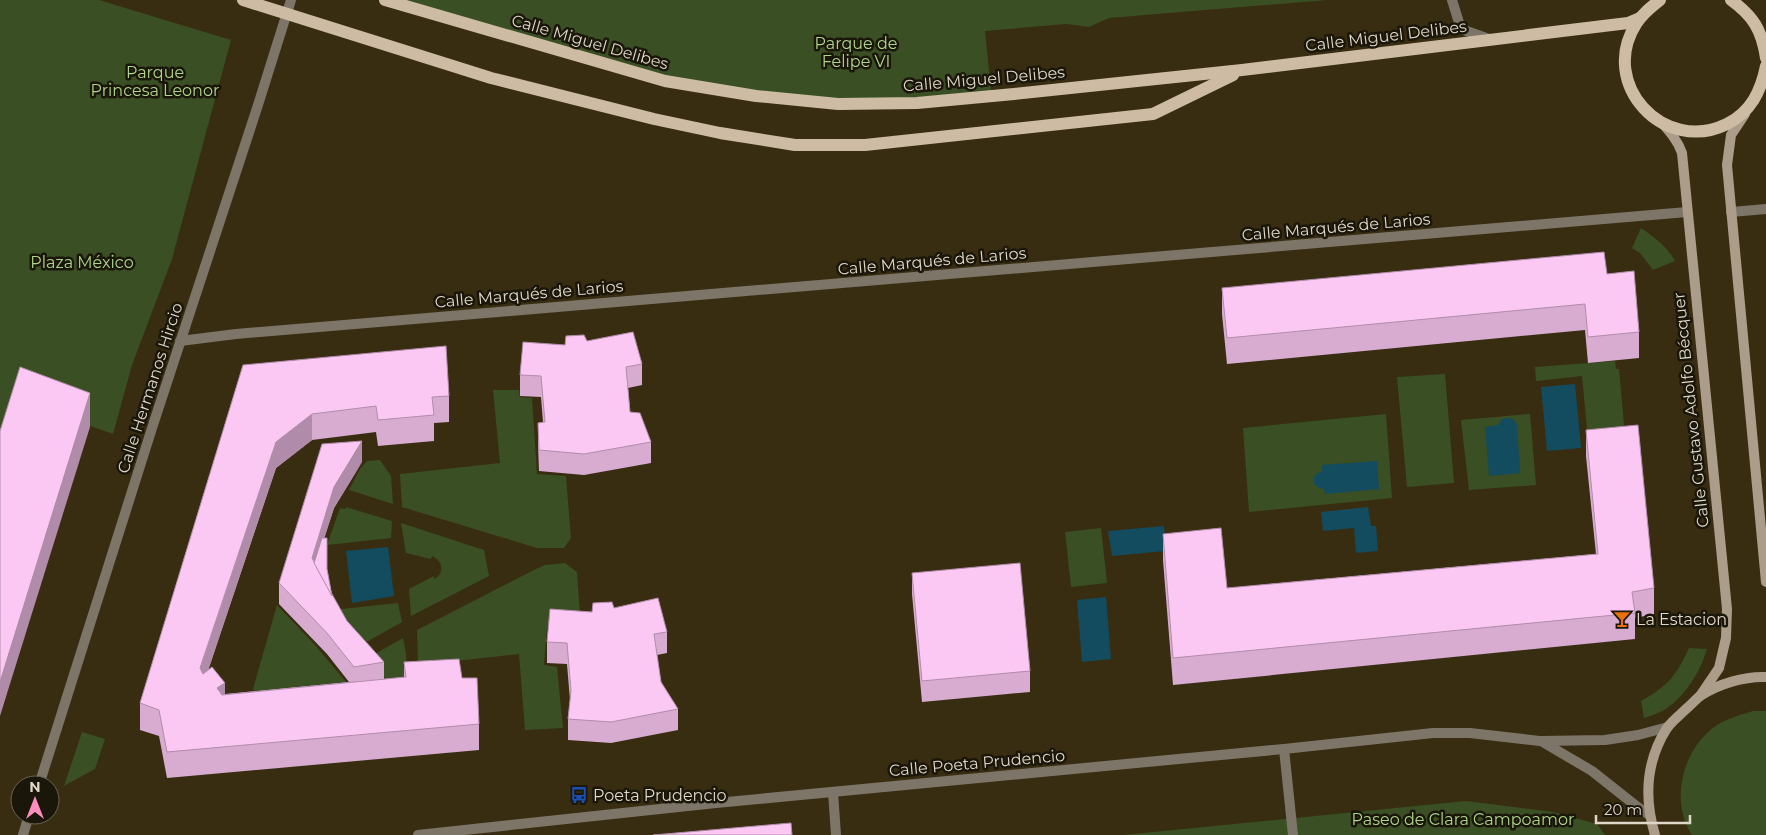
<svg xmlns="http://www.w3.org/2000/svg" width="1766" height="835" viewBox="0 0 1766 835" font-family="Montserrat,sans-serif">
  <style>
    .green { fill: #3a4f23 }
    .water { fill: #124c5e }
    .lines { fill: none; stroke-linecap: round; stroke-linejoin: round }
    .lane { stroke: #7e7569; stroke-width: 10 }
    .street { stroke: #7e7569; stroke-width: 10 }
    .secondary { stroke: #ab9d8a; stroke-width: 10 }
    .primary { stroke: #cdbca3; stroke-width: 12 }
    .wall { fill: #d8acd1 }
    .shaded-wall { fill: #b08caa }
    .building { fill: #fbc8f3; stroke: #b08caa }
    .labels { text-anchor: middle; dominant-baseline: central; stroke-width: 5; stroke-linejoin: round; paint-order: stroke }
    .street-label { font-size: 16px; fill: #dfd8c8; stroke: #1b160a }
    .park-label { font-size: 16px; fill: #aed588; stroke: #1b160a }
    .poi-label { font-size: 16px; fill: #dfd8c8; stroke: #1b160a; text-anchor: start }
  </style>
  <rect width="100%" height="100%" fill="#382d11"/>
  <g class="green">
    <polygon points="0,0 99,0 231,40 172,259 132,365 113,434 20,401 0,466"/>
    <polygon points="385,0 1327,0 1109,18 1089,27 1066,24 985,31 991,91 838,104 665,81"/>
    <path d="M1641,228C1654,237 1667,246 1675,261L1653,270L1640,253L1632,248Z"/>
    <polygon points="1615,361 1616,369 1619,369 1626,447 1589,450 1582,376 1536,381 1535,367"/>
    <polygon points="1445,374 1454,483 1407,487 1397,377"/>
    <polygon points="493,390 519,390 520,397 532,398 537,474 566,476 571,538 564,548 537,548 402,507 400,474 500,463"/>
    <polygon points="1386,414 1392,498 1249,512 1243,428"/>
    <polygon points="1530,414 1536,485 1469,490 1461,420"/>
    <polygon points="380,460 391,476 393,504 349,490 360,469 367,461"/>
    <polygon points="346,507 392,521 391,538 327,545 340,508 346,509"/>
    <path d="M401,523L484,550L489,576L411,616L409,589L434,576V579C446,573 442,560 432,556L431,559L406,553Z"/>
    <polygon points="1101,528 1107,583 1071,587 1065,532"/>
    <polygon points="565,563 577,572 581,630 547,628 544,665 557,667 563,728 525,730 519,654 418,665 417,630 536,569 545,565"/>
    <polygon points="398,603 402,622 356,648 332,610"/>
    <polygon points="277,605 315,645 352,689 263,700 253,689"/>
    <path d="M403,638C407,656 408,664 403,682L389,684L377,673L368,658Z"/>
    <path d="M1689,648L1707,649C1700,672 1685,698 1662,711C1657,714 1650,716 1644,718L1641,701C1668,686 1676,676 1689,648Z"/>
    <path d="M1753,711H1766V835H1692C1669,800 1683,748 1717,725C1728,718 1741,715 1753,711Z"/>
    <polygon points="82,732 105,739 95,769 64,786"/>
    <polygon points="1466,801 1553,812 1597,824 1605,835 1123,835"/>
  </g>
  <g class="water">
    <polygon points="1575,384 1581,448 1547,451 1541,387"/>
    <path d="M1507,418C1512,418 1515,420 1517,425L1520,473L1489,476L1485,427L1498,425L1502,419Z"/>
    <polygon points="1377,461 1379,489 1325,494 1324,489 1319,488 1314,484 1314,477 1317,473 1322,472 1322,465"/>
    <polygon points="1368,507 1371,526 1376,526 1378,551 1356,553 1354,528 1323,531 1321,512"/>
    <polygon points="1164,526 1166,551 1112,556 1108,531"/>
    <polygon points="388,547 394,596 352,603 346,551"/>
    <polygon points="1106,597 1111,659 1082,662 1077,600"/>
  </g>
  <g class="lines">
    <polyline class="lane" points="1452,0 1461,29 1489,39"/>
    <g class="street">
      <polyline points="1731,212 1766,209"/>
      <polyline points="180,341 236,334 1687,212"/>
      <polyline points="1541,741 1592,771 1635,805 1649,815"/>
      <polyline points="1284,749 1293,835"/>
      <polyline points="39,785 153,425 258,105 291,0"/>
      <polyline points="833,792 836,835"/>
      <polyline points="23,835 29,815"/>
      <polyline points="418,835 716,803 1284,749 1433,733 1470,733 1540,741 1605,740 1638,735 1668,727"/>
    </g>
    <g class="secondary">
      <polyline points="1745,114 1731,135 1727,165 1766,582"/>
      <path d="M1662,123C1670,132 1678,141 1682,153L1727,609L1726,638L1719,668L1700,696"/>
      <path d="M1655,835C1644,798 1646,761 1667,728C1672,721 1680,715 1686,709C1691,705 1695,700 1700,696C1718,684 1745,676 1766,677"/>
    </g>
    <g class="primary">
      <polyline points="243,0 491,78 654,119 720,133 795,145 865,145 1153,114 1233,75"/>
      <polyline points="385,0 665,81 756,96 838,104 917,103 1014,94 1242,70 1628,23 1640,18"/>
      <path d="M1660,0C1651,7 1642,14 1636,24C1598,84 1664,155 1727,124C1751,112 1761,91 1766,66"/>
      <path d="M1731,0C1753,16 1762,30 1766,58"/>
    </g>
  </g>
  <g class="wall">
    <polygon points="1607,274 1639,332 1639,358 1588,363 1585,330 1227,364 1222,314 1222,288"/>
    <polygon points="587,341 642,364 642,385 628,388 630,412 651,442 651,463 584,475 539,471 538,444 538,423 543,422 541,397 520,396 520,375 565,345"/>
    <polygon points="243,365 449,396 449,422 434,423 434,441 378,446 376,432 312,440 276,468 208,670 225,694 349,682 327,654 279,604 279,583 362,462 334,508 324,538 327,569 332,596 347,621 384,662 384,679 404,677 404,662 462,678 479,724 479,750 167,778 159,736 140,730 140,703"/>
    <polygon points="1586,430 1654,588 1654,614 1635,618 1635,639 1173,685 1163,560 1163,534 1227,588 1596,554 1586,456"/>
    <polygon points="912,573 1030,671 1030,692 922,702 912,594"/>
    <polygon points="614,608 667,632 667,653 657,655 661,682 678,709 678,730 611,743 568,740 568,719 570,700 567,664 547,663 547,642 592,612"/>
  </g>
  <g class="shaded-wall">
    <polygon points="90,393 90,427 0,716 0,682"/>
    <polygon points="312,414 312,440 276,468 200,695 200,668 276,442"/>
    <polygon points="362,441 362,462 334,508 313,574 312,558 334,487"/>
    <polygon points="225,683 225,710 217,688"/>
  </g>
  <g class="building">
    <polygon points="1604,252 1607,274 1634,271 1639,332 1588,337 1585,304 1227,338 1222,288"/>
    <polygon points="633,332 642,364 626,367 630,412 640,413 651,442 584,454 539,450 538,423 545,422 541,376 520,375 523,342 565,345 566,336 584,335 587,341"/>
    <polygon points="446,346 449,396 432,397 434,415 378,420 376,406 312,414 276,442 200,668 203,674 212,667 225,683 217,688 222,695 406,677 404,662 459,659 462,678 477,678 479,724 167,752 159,710 140,703 243,365"/>
    <polygon points="20,367 90,393 0,682 0,431"/>
    <polygon points="1638,425 1654,588 1632,592 1635,613 1173,658 1163,534 1221,528 1227,588 1598,554 1586,430"/>
    <polygon points="362,441 334,487 312,558 347,621 384,662 354,667 327,633 279,583 322,444"/>
    <polygon points="322,538 327,538 327,569 332,596 314,563"/>
    <polygon points="1020,563 1030,671 922,681 912,573"/>
    <polygon points="658,598 667,632 654,634 661,682 678,709 611,722 568,719 571,691 567,643 547,642 550,609 592,612 593,603 612,602 614,608"/>
    <polygon points="791,823 792,835 653,835"/>
  </g>
  <defs>
    <g id="bar-bare" transform="scale(1.35)"><path d="M-6-5H6L.8 .8V4.5H3.5V6h-7V4.5H-.8V.8Z" fill="#e8710a" stroke="#1b160a" stroke-width="2.5" paint-order="stroke"/></g>
    <g id="bus-bare" transform="scale(1.35)"><path d="M-5-6H5V4H4V6H2V4H-2V6H-4V4H-5ZM-3.5-4V0h7V-4ZM-3.5 1.2v1.5H-2V1.2ZM2 1.2v1.5H3.5V1.2Z" fill="#1a4fb4" stroke="#1b160a" stroke-width="2.5" paint-order="stroke"/></g>
  </defs>
  <g fill-rule="evenodd">
    <use href="#bar-bare" x="1622" y="619"/>
    <use href="#bus-bare" x="579" y="795"/>
  </g>
  <g class="labels">
    <g class="street-label">
      <text transform="translate(1386 36) rotate(-7)">Calle Miguel Delibes</text>
      <text transform="translate(590 42) rotate(16)">Calle Miguel Delibes</text>
      <text transform="translate(984 79) rotate(-5)">Calle Miguel Delibes</text>
      <text transform="translate(1336 227) rotate(-5)">Calle Marqués de Larios</text>
      <text transform="translate(932 261) rotate(-5)">Calle Marqués de Larios</text>
      <text transform="translate(529 294) rotate(-5)">Calle Marqués de Larios</text>
      <text transform="translate(150 388) rotate(-72)">Calle Hermanos Hircio</text>
      <text transform="translate(1691 410) rotate(-96)">Calle Gustavo Adolfo Bécquer</text>
      <text transform="translate(977 763) rotate(-5)">Calle Poeta Prudencio</text>
    </g>
    <g class="park-label">
      <text x="856" y="43">Parque de<tspan x="856" dy="18">Felipe VI</tspan></text>
      <text x="155" y="72">Parque<tspan x="155" dy="18">Princesa Leonor</tspan></text>
      <text x="82" y="262">Plaza México</text>
      <text x="1463" y="819">Paseo de Clara Campoamor</text>
    </g>
    <g class="poi-label">
      <text x="1636" y="619">La Estacion</text>
      <text x="593" y="795">Poeta Prudencio</text>
    </g>
  </g>
  <g transform="translate(35 800)"><circle r="24" fill="#1b160a" stroke="#696456"/>
  <path d="M0-4L9 19L0 12L-9 19Z" fill="#fd8ebf"/>
  <text y="-8" font-size="14" font-weight="bold" text-anchor="middle" fill="#dfd8c8">N</text>
  </g>
  <path d="M1596 815v8h94v-8" fill="none" stroke="#dfd8c8" stroke-width="2.5"/>
  <text x="1604" y="815" font-size="15" fill="#dfd8c8" stroke="#1b160a" stroke-width="4" paint-order="stroke">20 m</text>
</svg>
